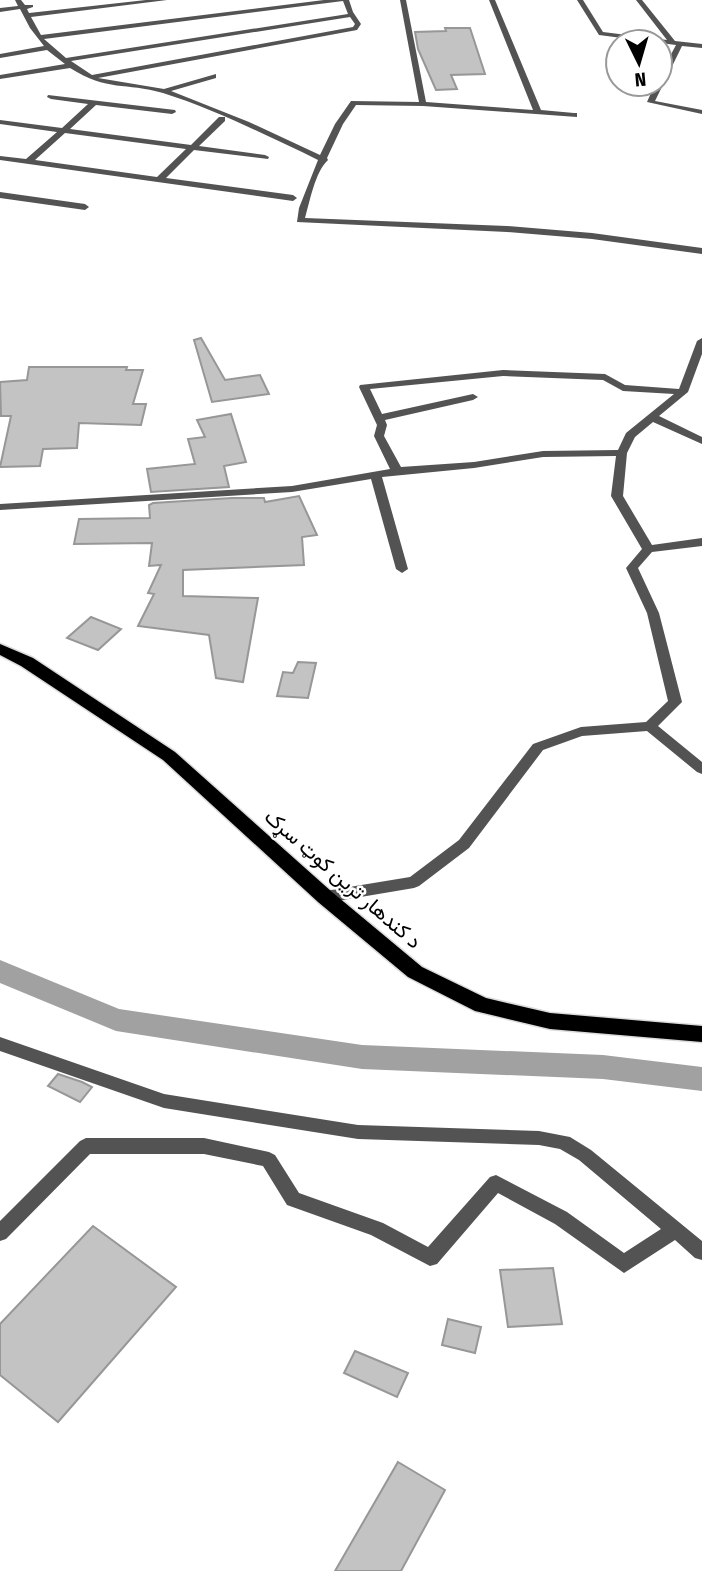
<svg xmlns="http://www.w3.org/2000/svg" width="702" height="1571" viewBox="0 0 702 1571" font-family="'Fira Sans Condensed',Vazirmatn,sans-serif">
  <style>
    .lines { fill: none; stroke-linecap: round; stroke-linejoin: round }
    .canal { fill: #a1a1a1; fill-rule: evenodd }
    .building { fill: #c3c3c3; stroke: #979797; stroke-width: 2 }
    .primary-casing { stroke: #dbdbdb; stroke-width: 3 }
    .minor { fill: #535353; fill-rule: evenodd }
    .primary { fill: #000; fill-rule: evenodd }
    .labels { text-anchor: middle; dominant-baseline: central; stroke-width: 5; stroke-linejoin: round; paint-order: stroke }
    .street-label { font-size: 21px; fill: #000; stroke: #fff }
  </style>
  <rect width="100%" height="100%" fill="#fff"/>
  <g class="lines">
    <polygon class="canal" points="0,960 119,1009 362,1045 603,1055 702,1067 702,1091 603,1079 362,1069 116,1031 0,983"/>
  </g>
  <g class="building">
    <polygon points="445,28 470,28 485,74 451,75 457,89 436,90 418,49 415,32 446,31"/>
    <polygon points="201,338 225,380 260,375 269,394 212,402 194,340"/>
    <polygon points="29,367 127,367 126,370 143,370 133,404 146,404 141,425 79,423 77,448 43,449 40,466 0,467 11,416 1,416 0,382 27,380"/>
    <polygon points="231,414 246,462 224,466 229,487 151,492 147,469 195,464 188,439 205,437 197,420"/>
    <polygon points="299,496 317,535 302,537 304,565 183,570 183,596 258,598 243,682 216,678 209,635 138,626 154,594 148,593 161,565 149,566 152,543 74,544 79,519 150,518 149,505 153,503 232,498 264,498 265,502"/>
    <polygon points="91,617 121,629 98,650 67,638"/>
    <polygon points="298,662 316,663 308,698 277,696 283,672 293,673"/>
    <polygon points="58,1074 82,1082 92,1087 80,1102 48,1086"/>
    <polygon points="93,1226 176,1287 58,1422 0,1375 0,1324"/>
    <polygon points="553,1268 562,1324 508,1327 500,1270"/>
    <polygon points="448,1319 481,1327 475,1353 442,1345"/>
    <polygon points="355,1351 408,1373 397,1397 344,1373"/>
    <polygon points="398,1462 445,1490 401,1571 335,1571"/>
  </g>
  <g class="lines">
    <g class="primary-casing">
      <polygon id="primary" points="0,644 33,658 175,752 332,892 422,967 486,998 550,1013 702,1026 702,1042 550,1029 475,1011 408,977 318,902 163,760 21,666 0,655"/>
    </g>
    <g class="minor">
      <path d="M15,0H21L25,5H33V7L27,9L29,13L146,0H167L31,17L41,35L324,0H349L353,12L361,24L357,30L98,78L164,89L216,74V78L171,91L249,122L320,155L335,124L351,101L419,102L400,0H406L426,102L533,110L489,0H495L541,110L574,113H577V117L423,106L356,105L343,124L327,158L328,160C315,172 310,201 305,218L507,226L592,233L702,248V254L592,239L507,232L297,222L299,208L318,160L302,152C257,131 211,108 163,93C125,82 108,92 70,68L0,79V75L65,64L47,50L0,58V54L44,46L30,28L20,9L0,12V8L18,6ZM343,1L348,14L66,58L44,39ZM350,17L355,24L353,27L92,75L71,61Z"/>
      <polygon points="577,0 583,0 603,32 667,40 636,0 642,0 675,41 702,44 702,48 682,46 655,101 702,110 702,114 647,102 655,84 660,84 660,75 676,45 599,35"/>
      <path d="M48,95L175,110L176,112L172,114L96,105L70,129L191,145L219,117H225V121L199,146L265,155L269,157L268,159L194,150L166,178L293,195L297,198L293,201L0,160V156L26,159L57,132L0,124V120L62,128L88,104L51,99L47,97ZM65,133L186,149L157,177L35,160Z"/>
      <polygon points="0,192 85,204 89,207 85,210 0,198"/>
      <path d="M702,338V354L688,392L659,416L702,437V444L653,422L635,437L627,453L623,496L652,545L702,538V546L652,552L638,568L659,613L682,702L658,726L702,762V774L697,772L647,731L582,736L543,750L469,848L419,886L414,888L325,903L320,901L317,897L320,893L325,891L410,877L459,840L533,744L581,727L646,722L668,701L647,613L626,568L642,549L611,496L616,456L543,457L474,468L382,477L408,569L402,573L396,569L371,479L292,492L0,510V504L292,486L390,469L374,436L377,425L359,387L360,385L503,370L605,374L625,385L679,389L697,341ZM503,376L603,380L623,391L674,394L626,433L618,450L543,451L474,462L401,467L384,436L387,425L385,420L473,400L478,397L473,394L382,414L370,389Z"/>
      <polygon points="0,1037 164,1094 358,1125 539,1131 570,1137 591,1150 702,1241 702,1260 695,1258 675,1240 624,1273 555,1224 498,1193 437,1264 430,1266 371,1235 287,1205 263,1166 204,1154 90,1154 6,1239 0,1241 0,1221 80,1141 86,1138 204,1138 269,1152 275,1155 299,1193 383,1223 428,1247 490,1177 496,1175 567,1212 624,1253 661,1229 579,1160 560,1149 539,1145 358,1139 164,1108 0,1051"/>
    </g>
    <use href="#primary" class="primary"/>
  </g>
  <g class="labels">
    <g class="street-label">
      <text transform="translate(343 879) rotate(41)">د کندهار ترين کوټ سړک</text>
    </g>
  </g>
  <g transform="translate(639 63) rotate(175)"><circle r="33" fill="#ffffff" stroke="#999999" stroke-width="2"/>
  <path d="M0-5L12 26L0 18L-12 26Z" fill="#000000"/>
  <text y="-10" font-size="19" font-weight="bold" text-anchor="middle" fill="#000000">N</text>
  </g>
</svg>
